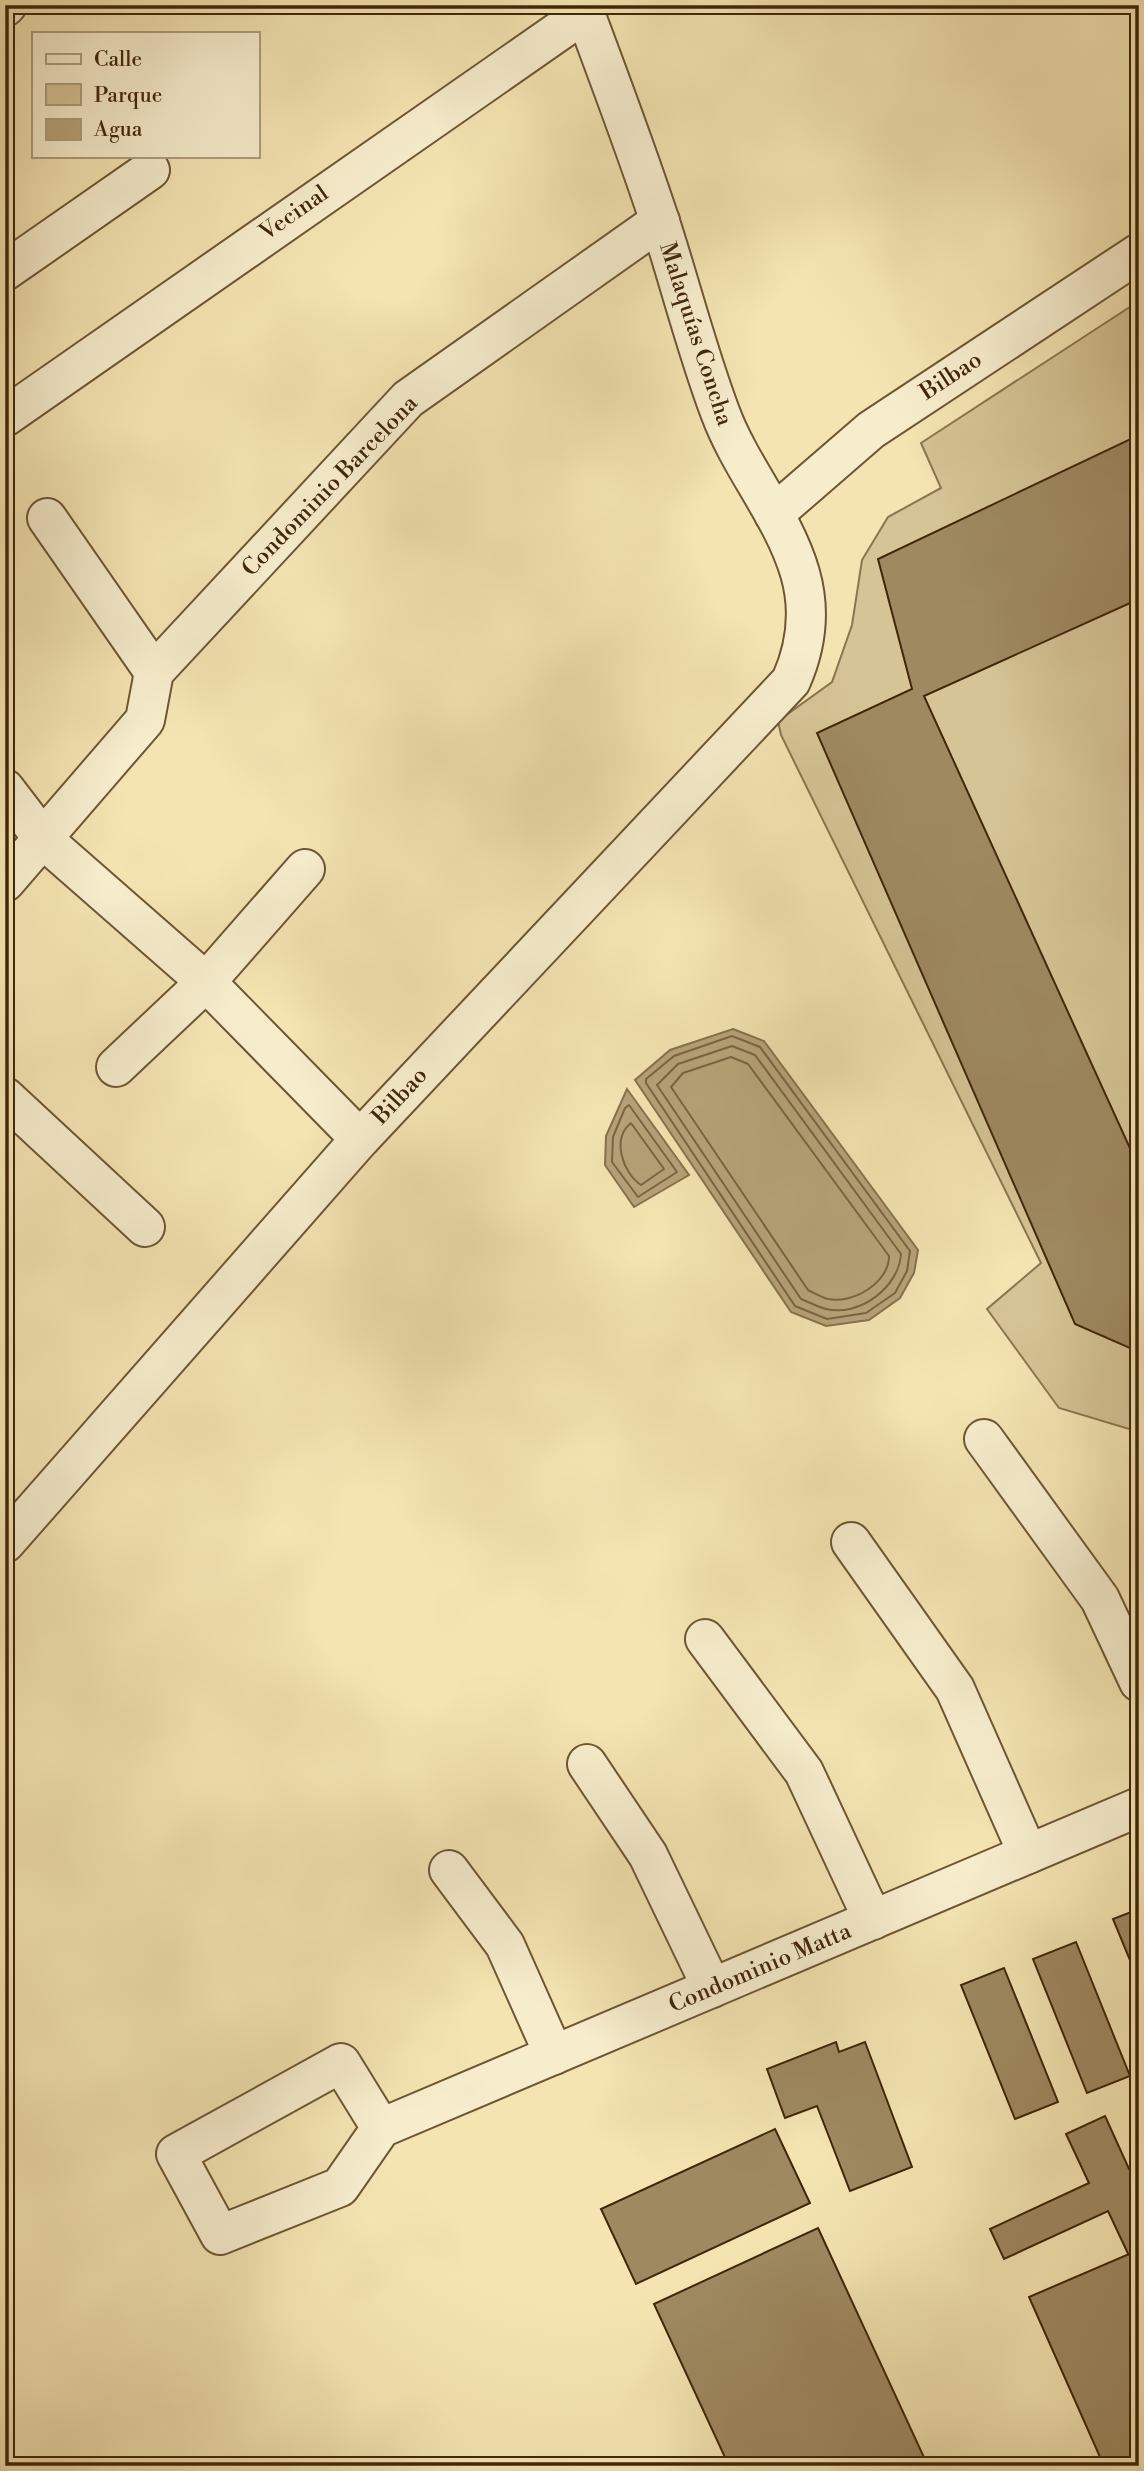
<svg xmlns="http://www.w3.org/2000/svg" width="1144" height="2471" viewBox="0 0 1144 2471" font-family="'Libre Bodoni',serif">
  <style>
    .green { fill: #d5c495; stroke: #8b7550; stroke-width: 2 }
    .water { fill: #b6a379; stroke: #87714d; stroke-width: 2 }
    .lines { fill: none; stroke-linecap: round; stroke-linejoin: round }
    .shore { stroke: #7c6442; stroke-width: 2 }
    .building { fill: #9e8961; stroke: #41260a; stroke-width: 2 }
    .minor-casing { stroke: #6e5634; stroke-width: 42 }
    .tertiary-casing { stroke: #6e5634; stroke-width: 42 }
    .minor { stroke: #f7edcd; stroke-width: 38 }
    .tertiary { stroke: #f7edcd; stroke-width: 38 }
    .labels { text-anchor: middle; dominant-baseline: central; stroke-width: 6; stroke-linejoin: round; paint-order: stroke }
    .street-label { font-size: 23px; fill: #41260a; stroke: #f7edcd }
  </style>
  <rect width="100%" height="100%" fill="#f3e4b2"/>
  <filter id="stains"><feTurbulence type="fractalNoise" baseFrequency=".00286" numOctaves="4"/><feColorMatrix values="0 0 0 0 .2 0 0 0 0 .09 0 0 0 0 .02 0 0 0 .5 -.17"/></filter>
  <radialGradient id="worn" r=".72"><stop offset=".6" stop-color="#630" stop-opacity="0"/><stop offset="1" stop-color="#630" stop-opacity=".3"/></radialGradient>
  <polygon class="green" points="1139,301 1139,1432 1059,1408 987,1309 1041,1263 781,735 778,721 832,682 852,625 862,560 888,517 941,488 921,443"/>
  <g class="water">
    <polygon points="733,1029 764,1041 918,1250 914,1273 900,1298 869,1320 826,1326 791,1312 635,1080 670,1050"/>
    <polygon points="627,1089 689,1175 634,1207 605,1165 606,1136"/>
  </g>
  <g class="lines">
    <g class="shore">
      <polygon points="732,1036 760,1047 910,1251 907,1271 895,1293 866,1313 827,1319 795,1306 646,1083 646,1079 674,1056"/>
      <path d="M732,1046L755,1055L901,1254C899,1287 860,1317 826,1309C818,1307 809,1302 801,1299L657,1085L678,1064Z"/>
      <path d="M731,1057L748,1064L889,1256C889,1283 853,1304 828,1299C821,1297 814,1293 808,1290L671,1087L683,1073Z"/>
      <polygon points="629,1105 677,1172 638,1197 612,1162 613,1137 625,1108"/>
      <path d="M631,1123L664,1169L641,1185C623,1173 611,1139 631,1123Z"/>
    </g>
  </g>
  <g class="building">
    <polygon points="1139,435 1139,599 924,696 1139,1168 1139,1352 1075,1324 817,733 912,689 878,559"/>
    <polygon points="1139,1909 1139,1982 1113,1919"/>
    <polygon points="1076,1942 1130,2076 1087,2093 1033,1959"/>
    <polygon points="1004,1968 1058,2102 1015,2119 961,1985"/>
    <polygon points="836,2042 839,2052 865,2042 912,2167 850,2191 817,2106 785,2118 767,2069"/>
    <polygon points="1105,2116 1129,2169 1139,2164 1139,2277 1108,2211 1004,2259 990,2229 1089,2183 1066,2134"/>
    <polygon points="775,2129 810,2203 636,2284 601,2209"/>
    <polygon points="818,2228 928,2466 729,2466 654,2304"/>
    <polygon points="1129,2254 1139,2277 1139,2465 1104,2466 1029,2297"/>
  </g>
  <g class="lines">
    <g class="minor-casing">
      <g id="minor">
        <polyline points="5,7 7,5"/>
        <polyline points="5,271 150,170"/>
        <polyline points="5,417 585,13"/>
        <polyline points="47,518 154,672"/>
        <polyline points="5,789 44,840 206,982 360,1139"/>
        <polyline points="5,882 145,720 154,672 408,399 660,221"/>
        <polyline points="116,1067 206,982 305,869"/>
        <polyline points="5,1097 145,1227"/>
        <polyline points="984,1439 1100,1599 1139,1682"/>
        <polyline points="851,1542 955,1689 1028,1854"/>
        <polyline points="705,1639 804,1772 873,1920"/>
        <polyline points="587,1764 648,1855 712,1988"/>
        <polyline points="449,1870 505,1945 554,2055"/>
        <polyline points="381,2128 341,2063 176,2154 220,2235 340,2187 381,2128 1139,1807"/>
      </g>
    </g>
    <g class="tertiary-casing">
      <g id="tertiary">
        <polyline points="774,514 871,430 1139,253"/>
        <path d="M5,1543L360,1139L791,681C806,647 811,611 800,573C783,515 741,469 720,412C697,351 681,287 661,225C637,151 609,78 582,5"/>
      </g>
    </g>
    <use href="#minor" class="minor"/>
    <use href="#tertiary" class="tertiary"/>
  </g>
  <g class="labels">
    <g class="street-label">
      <text transform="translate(294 213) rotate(-35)">Vecinal</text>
      <text transform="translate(696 334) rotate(72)">Malaquías Concha</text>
      <text transform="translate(951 376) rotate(-33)">Bilbao</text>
      <text transform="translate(330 486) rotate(-46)">Condominio Barcelona</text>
      <text transform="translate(400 1096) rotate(-47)">Bilbao</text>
      <text transform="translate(760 1968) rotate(-23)">Condominio Matta</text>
    </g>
  </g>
  <rect width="1144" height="2471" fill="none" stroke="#f3e4b2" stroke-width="28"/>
  <rect x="7" y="7" width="1130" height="2457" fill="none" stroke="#41260a" stroke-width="3.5"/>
  <rect x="14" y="14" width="1116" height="2443" fill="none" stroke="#41260a" stroke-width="2"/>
  <rect x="32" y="32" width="228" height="126" fill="#f7edcd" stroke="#ae9d7f" stroke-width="2"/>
  <rect x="46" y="54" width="35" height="10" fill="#f7edcd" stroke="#ae9d7f" stroke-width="2"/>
  <text x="94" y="66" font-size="21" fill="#41260a">Calle</text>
  <rect x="46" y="84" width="35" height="21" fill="#d5c495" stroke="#ae9d7f" stroke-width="2"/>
  <text x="94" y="102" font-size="21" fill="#41260a">Parque</text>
  <rect x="46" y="119" width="35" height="21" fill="#b6a379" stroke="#ae9d7f" stroke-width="2"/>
  <text x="94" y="136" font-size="21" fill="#41260a">Agua</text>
  <rect width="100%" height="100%" filter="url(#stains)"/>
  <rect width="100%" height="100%" fill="url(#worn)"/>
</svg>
